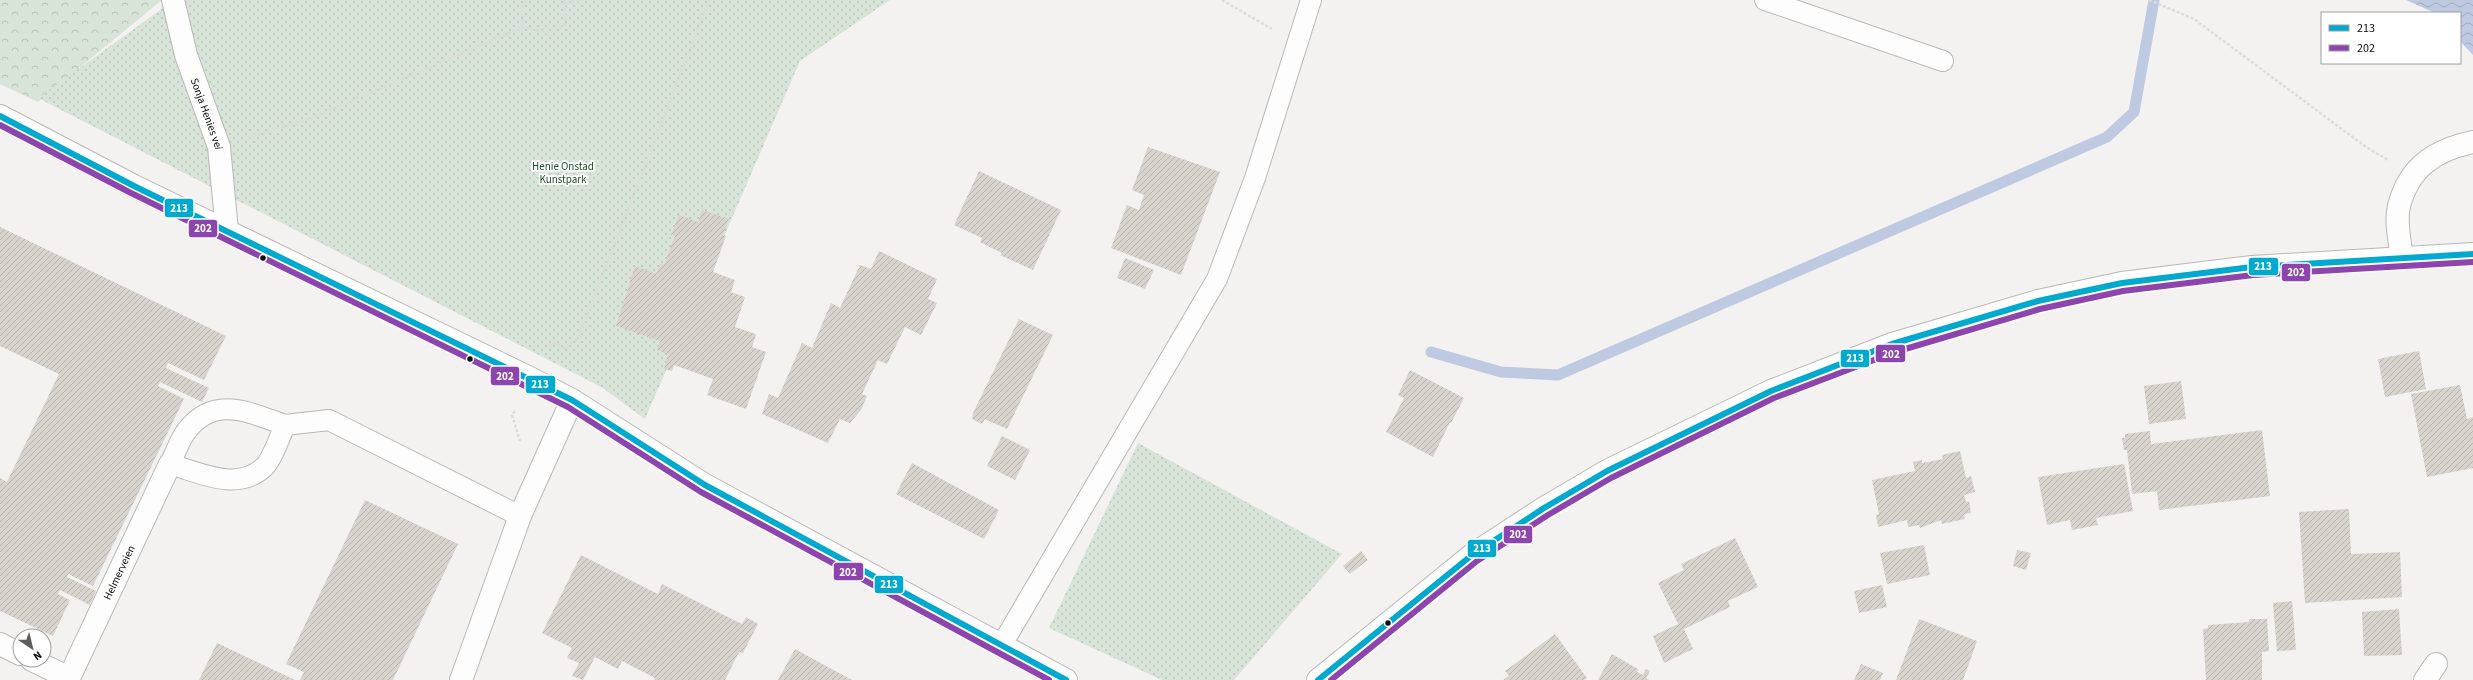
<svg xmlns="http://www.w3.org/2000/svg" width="2473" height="680" viewBox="0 0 2473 680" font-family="'Source Sans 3',sans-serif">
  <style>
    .forest { fill: url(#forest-crowns) }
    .park { fill: url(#park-dots) }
    .water { fill: url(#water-waves) }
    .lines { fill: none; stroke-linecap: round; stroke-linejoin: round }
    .stream { stroke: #bdcae2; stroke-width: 11 }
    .building { fill: url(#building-hatch) }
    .service-casing { stroke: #b9b8b7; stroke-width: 22 }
    .minor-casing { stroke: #b9b8b7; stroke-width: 24 }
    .secondary-casing { stroke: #b9b8b7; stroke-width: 24 }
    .path { stroke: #dcdbdb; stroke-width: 2.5; stroke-dasharray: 3 2; stroke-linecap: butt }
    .service { stroke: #fdfdfd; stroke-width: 20 }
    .minor { stroke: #fdfdfd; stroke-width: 22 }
    .secondary { stroke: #fdfdfd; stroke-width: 22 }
    .bus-1-casing { stroke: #fff; stroke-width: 9 }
    .bus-2-casing { stroke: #fff; stroke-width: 9 }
    .bus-1 { stroke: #00a9ce; stroke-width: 6 }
    .bus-2 { stroke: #8e44ad; stroke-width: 6 }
    .bus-dot { fill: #0d0d0c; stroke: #fff; stroke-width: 1.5 }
    .labels { text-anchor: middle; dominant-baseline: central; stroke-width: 3.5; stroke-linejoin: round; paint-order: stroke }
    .street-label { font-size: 11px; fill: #0d0d0c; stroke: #fff }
    .park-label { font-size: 11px; fill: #1e4c24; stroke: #fff }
    .line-badge { stroke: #fff; stroke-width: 1.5 }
    .badge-label { font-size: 11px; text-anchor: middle; font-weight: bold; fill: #fff }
  </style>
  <defs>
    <pattern id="forest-crowns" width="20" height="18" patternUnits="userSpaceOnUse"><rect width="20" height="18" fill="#d9e4d8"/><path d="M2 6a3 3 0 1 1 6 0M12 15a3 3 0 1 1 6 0" fill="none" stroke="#b9c2b8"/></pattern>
    <pattern id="park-dots" width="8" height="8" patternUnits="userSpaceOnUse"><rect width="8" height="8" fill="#d9e4d8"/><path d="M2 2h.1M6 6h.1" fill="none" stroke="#b9c2b8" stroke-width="1.8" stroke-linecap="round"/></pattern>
    <pattern id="water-waves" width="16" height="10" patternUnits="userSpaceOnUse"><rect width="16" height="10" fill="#bdcae2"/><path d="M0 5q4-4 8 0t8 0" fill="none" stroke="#a1acc1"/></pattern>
    <pattern id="building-hatch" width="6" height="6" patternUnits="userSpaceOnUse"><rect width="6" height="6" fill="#d8d3cc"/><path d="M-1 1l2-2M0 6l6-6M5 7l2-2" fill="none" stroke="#b8b4ae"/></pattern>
  </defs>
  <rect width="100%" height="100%" fill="#f3f2f0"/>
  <polygon class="forest" points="0,0 162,0 38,102 0,84"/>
  <g class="park">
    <polygon points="174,0 890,0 800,61 645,419 603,388 38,98"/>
    <polygon points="1138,443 1342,554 1234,680 1162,680 1049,628"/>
  </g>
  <polygon class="water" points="2406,0 2473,0 2473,55 2460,41 2460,13 2435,13"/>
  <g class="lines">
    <polyline class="stream" points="1431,352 1501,372 1558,375 2107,137 2134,112 2154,0"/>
  </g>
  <g class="building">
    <polygon points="1148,147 1220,172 1181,275 1111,248 1127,205 1139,210 1144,195 1132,190"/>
    <polygon points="979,171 1061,210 1033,270 1000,255 1002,253 980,242 982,238 954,225"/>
    <polygon points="702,210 729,219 723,235 726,236 713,272 735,280 731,292 745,297 735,327 756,334 752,347 766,352 746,409 707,395 713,379 674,365 672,371 664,369 668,354 657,350 660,341 616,326 635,266 656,274 660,264 664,265 675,236 671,235 679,215 698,222"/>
    <polygon points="0,227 226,336 204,380 168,363 166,368 209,388 202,402 160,382 158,386 184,399 93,586 68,574 67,577 96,591 90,605 60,590 58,594 70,600 53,636 0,611 0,478 7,482 59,374 0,346"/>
    <polygon points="879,251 937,279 928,299 937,303 921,335 905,327 887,364 878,360 862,394 867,396 861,410 850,423 840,419 828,443 762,414 769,394 778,398 802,343 812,348 831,303 840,308 860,265 871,269"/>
    <polygon points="1125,258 1154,270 1145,289 1117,278"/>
    <polygon points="1019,319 1053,335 1007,429 985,419 982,424 972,419 973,413"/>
    <polygon points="2419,351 2426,389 2385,397 2378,359"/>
    <polygon points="1410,370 1464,398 1451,423 1450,422 1433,457 1386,432 1404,398 1398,395"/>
    <polygon points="2181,381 2186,419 2149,424 2144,386"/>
    <polygon points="2460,385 2467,419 2473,417 2473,468 2427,477 2411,394"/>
    <polygon points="2262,430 2270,496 2159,510 2157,491 2132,494 2127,450 2124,450 2122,438 2125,438 2125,434 2150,431 2151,444"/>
    <polygon points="1002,436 1030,450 1015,480 987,466"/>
    <polygon points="1960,451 1966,478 1971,476 1975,492 1964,495 1966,502 1969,501 1971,513 1964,514 1965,519 1942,524 1941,520 1920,528 1919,525 1908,527 1907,520 1878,527 1876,515 1879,514 1872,480 1915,471 1913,462 1922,460 1922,463 1943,459 1942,455"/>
    <polygon points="912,463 999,510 984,539 896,494"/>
    <polygon points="2124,464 2133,511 2096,518 2098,525 2072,530 2070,520 2047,525 2038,477"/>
    <polygon points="365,500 458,544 393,680 300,680 304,672 286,664"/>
    <polygon points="2349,509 2351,554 2400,552 2402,597 2305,603 2299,512"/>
    <polygon points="1735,538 1758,587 1728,601 1730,607 1684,629 1693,649 1664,663 1653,636 1678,624 1658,583 1684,570 1681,564"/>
    <polygon points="1924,545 1930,575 1887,584 1880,553"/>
    <polygon points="2017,550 2031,553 2026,570 2013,566"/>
    <polygon points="1361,551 1368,560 1350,574 1343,566"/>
    <polygon points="581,555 658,594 662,584 742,624 746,617 758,624 743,653 739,652 725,680 654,680 655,678 622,661 618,669 595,657 583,680 572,676 579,663 567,658 572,648 542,633"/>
    <polygon points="1882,585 1887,607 1859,613 1854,591"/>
    <polygon points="2292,601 2296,650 2277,651 2273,603"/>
    <polygon points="2399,609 2402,655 2364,656 2362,612"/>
    <polygon points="1919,619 1977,641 1963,680 1896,680"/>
    <polygon points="2249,619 2267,619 2269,651 2262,652 2262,680 2206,680 2203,629 2208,628 2208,625 2249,622"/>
    <polygon points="1555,634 1587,678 1584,680 1503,680 1509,676 1505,671"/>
    <polygon points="217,643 295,680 199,680"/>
    <polygon points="795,649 852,680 778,680"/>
    <polygon points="1612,654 1638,669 1637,672 1643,675 1646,669 1650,671 1646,678 1649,680 1598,680"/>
    <polygon points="1861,664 1883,673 1880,680 1854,680"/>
  </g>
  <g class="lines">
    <g class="service-casing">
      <g id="service">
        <polyline points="1765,0 1943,61"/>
        <path d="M285,425C248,412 213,394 185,433C179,442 175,454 170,464C200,473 238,492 264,467C272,460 280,436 285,425L329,420L520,516"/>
        <polyline points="1001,646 1217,279 1255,178 1311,0"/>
      </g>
    </g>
    <g class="minor-casing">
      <g id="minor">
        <path id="s1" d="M173,0L186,55L219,147L227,231"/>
        <polyline points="0,116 134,186 532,379 572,400 705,485 1066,680"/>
        <path d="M2402,258C2400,241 2395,222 2399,206C2409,167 2435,150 2473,142"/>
        <polyline points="0,644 20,654"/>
        <polyline points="32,660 69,678"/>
        <path id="s2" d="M68,680L170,464"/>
        <polyline points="461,680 520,516 572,400"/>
        <polyline points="2425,680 2436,664"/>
      </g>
    </g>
    <g class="secondary-casing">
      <polyline id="secondary" points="1318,680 1472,555 1544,508 1607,471 1771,391 1892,344 2038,301 2122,283 2252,267 2473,254"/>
    </g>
    <g class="path">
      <polyline points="564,0 565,3 580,0"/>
      <polyline points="1222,0 1272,29"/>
      <polyline points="2149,0 2194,19 2366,147 2388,160"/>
      <polyline points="523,27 522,7 528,0"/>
      <polyline points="248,137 304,121 523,27 548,33 565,25 565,3"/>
      <polyline points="550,347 553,343 565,348 578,339 709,0"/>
      <polyline points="515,411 512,415 520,441"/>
    </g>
    <use href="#service" class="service"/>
    <use href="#minor" class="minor"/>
    <use href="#secondary" class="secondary"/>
    <g class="bus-1-casing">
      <g id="bus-1">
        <polyline points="0,116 134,186 572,400 705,485 1066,680"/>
        <polyline points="1318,680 1472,555 1544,508 1607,471 1771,391 1892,344 2038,301 2122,283 2252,267 2473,254"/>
      </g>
    </g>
    <g class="bus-2-casing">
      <g id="bus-2">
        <polyline points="0,125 131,193 568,407 701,492 1049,680"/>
        <polyline points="1331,680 1477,561 1548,515 1611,478 1774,398 1895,352 2040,309 2123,291 2253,275 2473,262"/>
      </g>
    </g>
    <use href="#bus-1" class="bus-1"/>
    <use href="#bus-2" class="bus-2"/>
  </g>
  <g class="bus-dot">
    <circle cx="263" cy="258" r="3.5"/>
    <circle cx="470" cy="359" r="3.5"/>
    <circle cx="1388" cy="623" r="3.5"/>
  </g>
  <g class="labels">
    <g class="street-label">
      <text stroke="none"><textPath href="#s1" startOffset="119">Sonja Henies vei</textPath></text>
      <text stroke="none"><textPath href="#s2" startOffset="119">Helmerveien</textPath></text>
    </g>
    <g class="park-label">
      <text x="563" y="166">Henie Onstad<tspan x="563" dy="13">Kunstpark</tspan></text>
    </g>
  </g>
  <g class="line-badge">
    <rect x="164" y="198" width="30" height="20" rx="4" fill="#00a9ce"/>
    <rect x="188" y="219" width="30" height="19" rx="4" fill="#8e44ad"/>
    <rect x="2248" y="257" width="31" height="19" rx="4" fill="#00a9ce"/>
    <rect x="2281" y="263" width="30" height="19" rx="4" fill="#8e44ad"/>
    <rect x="1875" y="344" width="31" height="19" rx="4" fill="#8e44ad"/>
    <rect x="1840" y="349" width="30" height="19" rx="4" fill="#00a9ce"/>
    <rect x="490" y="366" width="30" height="20" rx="4" fill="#8e44ad"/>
    <rect x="525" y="375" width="31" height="19" rx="4" fill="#00a9ce"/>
    <rect x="1503" y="525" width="30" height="19" rx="4" fill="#8e44ad"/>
    <rect x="1467" y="539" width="30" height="19" rx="4" fill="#00a9ce"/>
    <rect x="833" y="562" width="31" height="19" rx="4" fill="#8e44ad"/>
    <rect x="874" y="575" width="30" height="19" rx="4" fill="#00a9ce"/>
  </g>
  <g class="badge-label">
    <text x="179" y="212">213</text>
    <text x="203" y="232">202</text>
    <text x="2263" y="270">213</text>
    <text x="2296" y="276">202</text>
    <text x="1891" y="358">202</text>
    <text x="1855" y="362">213</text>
    <text x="505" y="380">202</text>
    <text x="540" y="388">213</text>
    <text x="1518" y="538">202</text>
    <text x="1482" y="552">213</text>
    <text x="848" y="576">202</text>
    <text x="889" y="588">213</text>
  </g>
  <rect x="2321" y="12" width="140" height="52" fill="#ffffff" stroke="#9e9e9e"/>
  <rect x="2329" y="25" width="20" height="6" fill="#00a9ce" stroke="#9e9e9e"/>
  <text x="2357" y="32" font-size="12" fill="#0d0d0c">213</text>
  <rect x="2329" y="45" width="20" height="6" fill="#8e44ad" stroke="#9e9e9e"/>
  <text x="2357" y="52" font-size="12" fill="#0d0d0c">202</text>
  <g transform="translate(32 648) rotate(145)"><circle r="19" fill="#ffffff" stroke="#9e9e9e"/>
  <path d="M0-3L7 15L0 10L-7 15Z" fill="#5e5d5c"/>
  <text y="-6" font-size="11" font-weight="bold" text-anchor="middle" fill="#0d0d0c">N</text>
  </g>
</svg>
